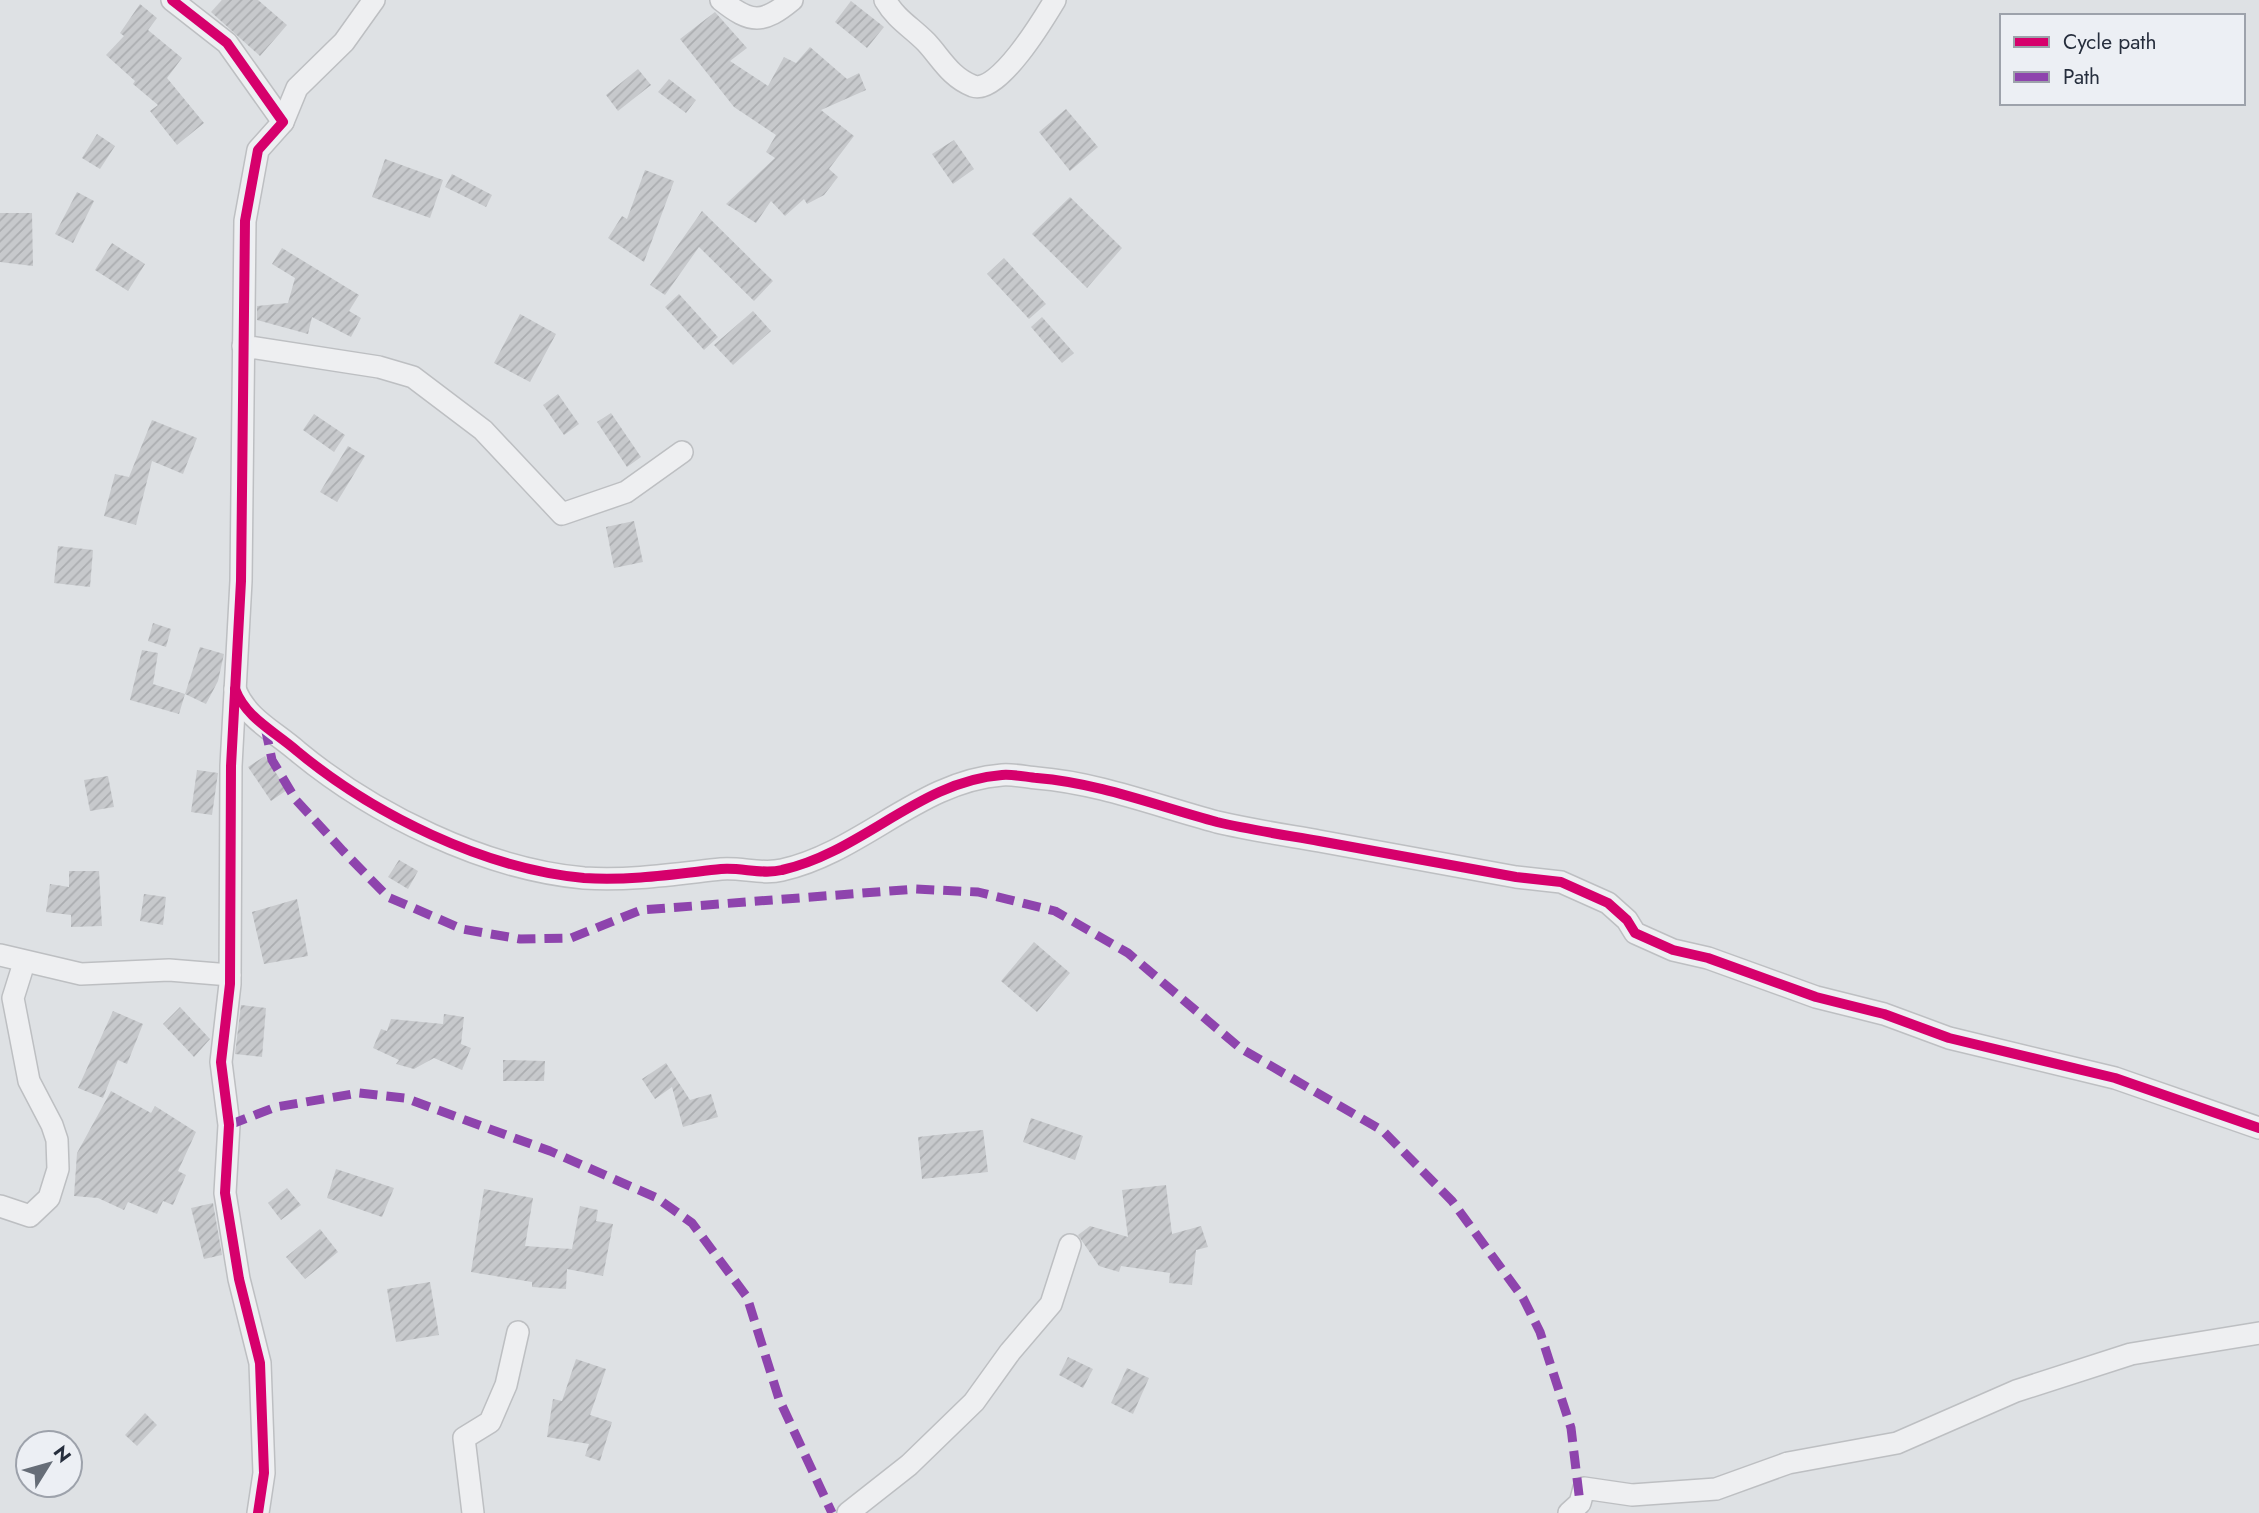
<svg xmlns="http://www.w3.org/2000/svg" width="2259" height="1513" viewBox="0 0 2259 1513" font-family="Jost,sans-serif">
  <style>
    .building { fill: url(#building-hatch) }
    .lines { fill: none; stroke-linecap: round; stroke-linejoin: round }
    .street-casing { stroke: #bdbfc2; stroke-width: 24 }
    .street { stroke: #eeeff1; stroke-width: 21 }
    .quiet { stroke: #8e44ad; stroke-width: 9; stroke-dasharray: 18 9; stroke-linecap: butt }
    .cycleway-casing { stroke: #eceff4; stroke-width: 15 }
    .cycleway { stroke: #d6006c; stroke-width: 10 }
  </style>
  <defs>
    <pattern id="building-hatch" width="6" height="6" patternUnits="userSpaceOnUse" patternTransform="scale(1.75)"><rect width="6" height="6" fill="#c7c9cc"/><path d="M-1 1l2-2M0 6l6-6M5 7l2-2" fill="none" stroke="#abadb0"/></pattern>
  </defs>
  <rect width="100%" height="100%" fill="#dee1e4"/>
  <g class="building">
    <polygon points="222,0 258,0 287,25 260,56 211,12"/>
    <polygon points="851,1 884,27 867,48 835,22"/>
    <polygon points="140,4 157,18 148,30 182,58 167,78 204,123 177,145 150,111 158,105 133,84 135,81 106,55 124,36 120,33"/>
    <polygon points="715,12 747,48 730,61 768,86 784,57 796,63 810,47 847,79 859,73 866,90 821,110 854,136 829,169 838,177 824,195 807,204 804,199 785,216 771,201 756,223 726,204 775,158 766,152 776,135 734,107 680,39"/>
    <polygon points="638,69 651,85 618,111 606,95"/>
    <polygon points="669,79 696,100 686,113 658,92"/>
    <polygon points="1066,109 1098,147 1070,171 1039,132"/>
    <polygon points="97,134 115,146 100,169 82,158"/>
    <polygon points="954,140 974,169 953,184 932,154"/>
    <polygon points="385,159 443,180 430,218 372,197"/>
    <polygon points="645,170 674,181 644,262 608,238 622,216 627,219"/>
    <polygon points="452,174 492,195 486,207 445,187"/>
    <polygon points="77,192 94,201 73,243 55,234"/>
    <polygon points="1070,197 1122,248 1087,288 1032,234"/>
    <polygon points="702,211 773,281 754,301 699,247 665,295 650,285"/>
    <polygon points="0,213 32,213 33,266 0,262"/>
    <polygon points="112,243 145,264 128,291 95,270"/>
    <polygon points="282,248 359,295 349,311 361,318 351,337 312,317 308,334 257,320 257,306 288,303 295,278 272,264"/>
    <polygon points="1004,258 1046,304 1029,319 987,274"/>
    <polygon points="679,294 718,337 704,350 665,307"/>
    <polygon points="753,311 771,331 733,365 714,345"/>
    <polygon points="520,314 556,334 530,382 494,363"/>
    <polygon points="1042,317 1074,353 1062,363 1031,327"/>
    <polygon points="558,394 579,424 564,435 543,405"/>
    <polygon points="611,413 641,457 627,467 597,422"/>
    <polygon points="314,414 345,435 334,452 303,430"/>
    <polygon points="152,420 197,438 183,474 152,461 136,525 104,516 115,474 129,477"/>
    <polygon points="348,446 365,456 337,502 320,492"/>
    <polygon points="634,521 643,562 614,568 606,527"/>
    <polygon points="58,546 93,550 90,587 54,583"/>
    <polygon points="153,623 171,629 166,647 148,641"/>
    <polygon points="200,647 224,654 218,681 206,704 185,694"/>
    <polygon points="142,650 158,653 153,684 185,694 179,714 130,700"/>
    <polygon points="265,756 287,790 271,801 248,767"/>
    <polygon points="197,770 218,773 212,815 191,812"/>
    <polygon points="108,776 114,807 90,811 84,780"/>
    <polygon points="399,860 418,871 408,889 388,877"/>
    <polygon points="69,871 99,871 102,926 71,927 71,915 46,912 50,884 69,887"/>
    <polygon points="144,894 166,897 163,925 140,921"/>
    <polygon points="297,899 308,956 264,964 252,912"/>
    <polygon points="1034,942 1070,973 1037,1012 1001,981"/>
    <polygon points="241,1005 266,1008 262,1057 235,1054"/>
    <polygon points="180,1007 210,1039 194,1057 163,1024"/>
    <polygon points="113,1011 143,1024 127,1064 118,1060 103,1098 78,1088"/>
    <polygon points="444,1014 464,1017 461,1044 471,1048 462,1070 434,1058 414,1069 396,1064 399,1060 373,1048 381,1029 387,1031 391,1019 443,1024"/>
    <polygon points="503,1060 545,1061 544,1081 503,1081"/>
    <polygon points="666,1063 690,1100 711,1094 718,1117 683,1127 672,1087 655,1099 642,1079"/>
    <polygon points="111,1091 151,1113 155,1106 196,1132 178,1171 186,1175 173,1205 163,1201 157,1214 128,1202 124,1210 98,1198 74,1196 77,1153"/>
    <polygon points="1031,1118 1083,1136 1075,1160 1023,1142"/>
    <polygon points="983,1130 988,1172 922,1179 918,1137"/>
    <polygon points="336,1169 394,1188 382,1217 327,1198"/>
    <polygon points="1166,1185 1172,1234 1201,1226 1208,1247 1196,1250 1192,1285 1169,1283 1170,1273 1121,1266 1119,1272 1099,1266 1078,1235 1090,1226 1128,1237 1122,1190"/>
    <polygon points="287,1188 301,1205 281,1220 268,1203"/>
    <polygon points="484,1189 533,1198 525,1246 572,1249 580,1206 598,1210 596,1221 613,1224 603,1276 567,1269 566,1289 532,1287 532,1282 471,1272"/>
    <polygon points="213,1203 222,1255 204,1259 191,1208"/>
    <polygon points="320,1229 338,1252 305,1279 286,1257"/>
    <polygon points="430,1282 439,1335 396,1342 387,1289"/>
    <polygon points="1068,1357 1093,1369 1083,1388 1059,1375"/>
    <polygon points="576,1359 606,1369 590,1415 612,1422 600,1461 585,1456 589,1444 547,1437 553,1399 562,1401"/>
    <polygon points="1127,1368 1149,1378 1133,1414 1111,1403"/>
    <polygon points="145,1413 157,1425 137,1446 125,1435"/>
  </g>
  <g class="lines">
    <g class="street-casing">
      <g id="street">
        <polyline points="172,0 227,43 283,122 258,150 245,221 241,581 231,766 230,984 221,1062 229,1125 225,1193 239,1279 260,1363 264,1473 258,1513"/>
        <path d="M721,0C751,24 763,24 792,0"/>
        <path d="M885,0C897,20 910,26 926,42C941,58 950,77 973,86C998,95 1043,20 1055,0"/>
        <polyline points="283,122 297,88 344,42 374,0"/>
        <polyline points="243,346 379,367 413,377 483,430 562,514 626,492 682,452"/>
        <path d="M235,689C246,718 274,731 297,751C373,814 484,869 584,878C630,881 675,874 721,869C741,867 762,875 782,870C862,852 920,781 1002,775C1013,774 1026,777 1037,778C1099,783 1157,806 1217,822C1251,830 1285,835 1319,841C1385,853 1450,865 1516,877L1561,882L1608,903L1627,920L1635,933L1673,950L1708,958L1816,997L1884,1014L1949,1038L2115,1078L2259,1128"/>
        <polyline points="0,955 81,974 169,970 230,975"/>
        <polyline points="0,1206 30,1216 49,1198 58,1169 57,1140 52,1125 29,1081 13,998 24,963"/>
        <polyline points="473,1513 464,1438 490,1422 506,1385 518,1332"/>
        <polyline points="848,1513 909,1465 974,1402 1010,1352 1051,1304 1070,1245"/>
        <polyline points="1569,1513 1580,1503 1584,1488 1632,1495 1716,1489 1788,1463 1897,1443 2016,1391 2131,1354 2259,1333"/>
      </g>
    </g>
    <use href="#street" class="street"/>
    <g class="quiet">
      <polyline points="265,727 272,760 296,800 343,851 388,897 462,929 520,939 571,938 641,910 916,889 978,892 1055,911 1128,953 1240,1048 1383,1131 1452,1201 1523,1298 1540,1332 1571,1428 1580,1503"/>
      <polyline points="229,1125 276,1107 359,1093 405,1098 550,1151 657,1198 692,1223 747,1297 779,1399 832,1513"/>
    </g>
    <g class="cycleway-casing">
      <g id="cycleway">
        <polyline points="172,0 227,43 283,122 258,150 245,221 241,581 231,766 230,984 221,1062 229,1125 225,1193 239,1279 260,1363 264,1473 258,1513"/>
        <path d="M235,689C246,718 274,731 297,751C373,814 484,869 584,878C630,881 675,874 721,869C741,867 762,875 782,870C862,852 920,781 1002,775C1013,774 1026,777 1037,778C1099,783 1157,806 1217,822C1251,830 1285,835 1319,841C1385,853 1450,865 1516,877L1561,882L1608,903L1627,920L1635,933L1673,950L1708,958L1816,997L1884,1014L1949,1038L2115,1078L2259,1128"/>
      </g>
    </g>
    <use href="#cycleway" class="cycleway"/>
  </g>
  <rect x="2000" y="14" width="245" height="91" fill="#eceff4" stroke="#9da2ab" stroke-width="2"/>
  <rect x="2014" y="37" width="35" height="10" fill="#d6006c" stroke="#9da2ab" stroke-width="2"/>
  <text x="2063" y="49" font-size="21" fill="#262e3d">Cycle path</text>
  <rect x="2014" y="72" width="35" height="10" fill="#8e44ad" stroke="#9da2ab" stroke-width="2"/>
  <text x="2063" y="84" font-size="21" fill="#262e3d">Path</text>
  <g transform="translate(49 1464) rotate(53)"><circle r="33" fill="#eceff4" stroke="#9da2ab" stroke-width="2"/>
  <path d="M0-5L12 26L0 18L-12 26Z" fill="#666d77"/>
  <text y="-10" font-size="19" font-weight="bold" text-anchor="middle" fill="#262e3d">N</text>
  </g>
</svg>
